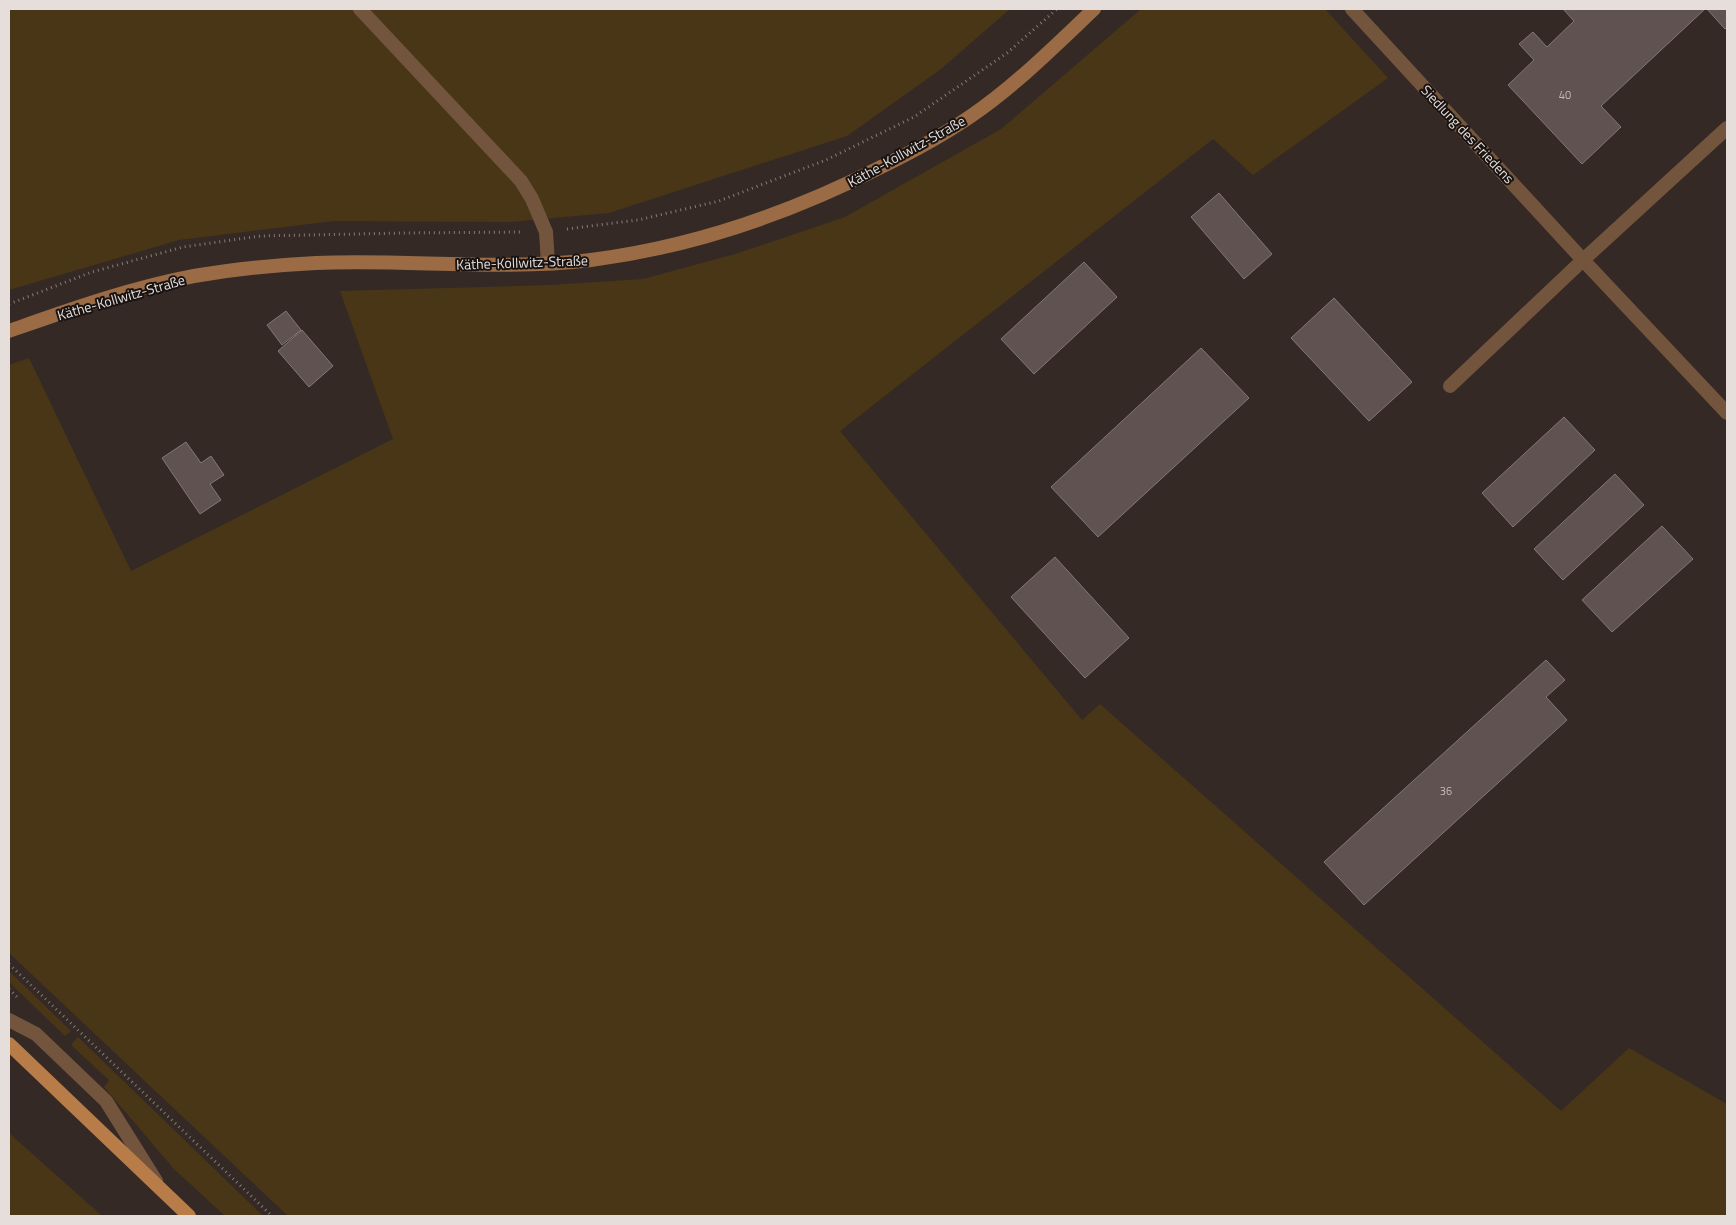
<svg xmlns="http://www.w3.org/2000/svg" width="1736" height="1225" viewBox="0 0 1736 1225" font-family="'Titillium Web',sans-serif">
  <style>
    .green { fill: #483617 }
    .building { fill: #5f5251; stroke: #857776 }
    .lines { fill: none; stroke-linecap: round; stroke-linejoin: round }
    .path { stroke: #857c78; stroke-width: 3; stroke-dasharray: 1 4; stroke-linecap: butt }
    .service { stroke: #73553d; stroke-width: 14 }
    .minor { stroke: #73553d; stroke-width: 14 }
    .secondary { stroke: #9a6b44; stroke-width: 14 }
    .primary { stroke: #b87c48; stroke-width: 14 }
    .labels { text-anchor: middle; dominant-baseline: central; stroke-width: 4; stroke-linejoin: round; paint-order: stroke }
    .number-label { font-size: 11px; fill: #c4bbb8 }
    .street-label { font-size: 14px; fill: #e5dedb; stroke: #181311 }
  </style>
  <rect width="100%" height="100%" fill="#342925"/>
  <g class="green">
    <polygon points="9,9 1010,9 941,69 847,136 609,213 510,222 334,221 179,240 9,290"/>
    <polygon points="1141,9 1325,9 1388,78 1253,175 1213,139 840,431 1082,720 1100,704 1561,1111 1629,1048 1727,1104 1727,1216 288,1216 9,953 9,365 29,358 131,571 393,439 340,291 550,285 643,279 735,254 845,217 1001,129"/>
    <polygon points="9,971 71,1031 65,1036 9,982"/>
    <polygon points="78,1037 263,1216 225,1216 174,1169 104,1087 109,1080 71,1045"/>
    <polygon points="9,1133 102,1216 9,1216"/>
  </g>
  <g class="building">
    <polygon points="1563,9 1705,9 1601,106 1621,127 1582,164 1508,85 1534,60 1519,44 1533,32 1547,47 1574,21"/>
    <polygon points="1707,9 1727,9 1727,27 1725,29"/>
    <polygon points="1219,193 1272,254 1244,279 1191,217"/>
    <polygon points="1084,262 1117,297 1034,374 1001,339"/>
    <polygon points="1334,298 1412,382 1369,421 1291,338"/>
    <polygon points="286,311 301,330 282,345 267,325"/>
    <polygon points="302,330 333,366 309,387 278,351"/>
    <polygon points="1201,348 1249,398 1098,537 1051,487"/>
    <polygon points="1564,417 1595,450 1513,527 1482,493"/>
    <polygon points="186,442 201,463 211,456 224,475 210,484 221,500 200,514 162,458"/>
    <polygon points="1615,474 1644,505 1563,580 1534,549"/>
    <polygon points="1662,526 1693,559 1612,632 1582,600"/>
    <polygon points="1055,557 1129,638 1085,678 1011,597"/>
    <polygon points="1546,660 1565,680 1546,697 1567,720 1364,905 1324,862"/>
  </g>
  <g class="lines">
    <g class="path">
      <polyline points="567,229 638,220 719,201 826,160 914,117 1007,53 1057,9"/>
      <polyline points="9,304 92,272 183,247 260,236 404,233 521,232"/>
      <polyline points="9,964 272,1216"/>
      <polyline points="9,989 19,999"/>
    </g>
    <g class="service">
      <polyline points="360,9 521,181 532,199 546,232 548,263"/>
      <polyline points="9,1020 36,1034 106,1101 156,1181"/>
    </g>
    <g class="minor">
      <polyline points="1352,9 1583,260 1727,413"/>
      <polyline points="1450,386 1583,260 1727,128"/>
    </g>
    <path class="secondary" d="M9,331C69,310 130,288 194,276C234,269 275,265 316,263C407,259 499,271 591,260C692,247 788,214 879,168C910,153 942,136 971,116C1016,85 1055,46 1094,9"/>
    <polyline class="primary" points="9,1044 189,1216"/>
  </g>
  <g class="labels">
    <g class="number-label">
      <text x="1565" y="95">40</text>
      <text x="1446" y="791">36</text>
    </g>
    <g class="street-label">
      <text transform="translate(1468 134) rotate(47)">Siedlung des Friedens</text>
      <text transform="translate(906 151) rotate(-29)">Käthe-Kollwitz-Straße</text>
      <text transform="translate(522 262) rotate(-2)">Käthe-Kollwitz-Straße</text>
      <text transform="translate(121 297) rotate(-16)">Käthe-Kollwitz-Straße</text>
    </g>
  </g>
  <rect width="1736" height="1225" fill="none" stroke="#e5dedb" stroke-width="20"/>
</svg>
